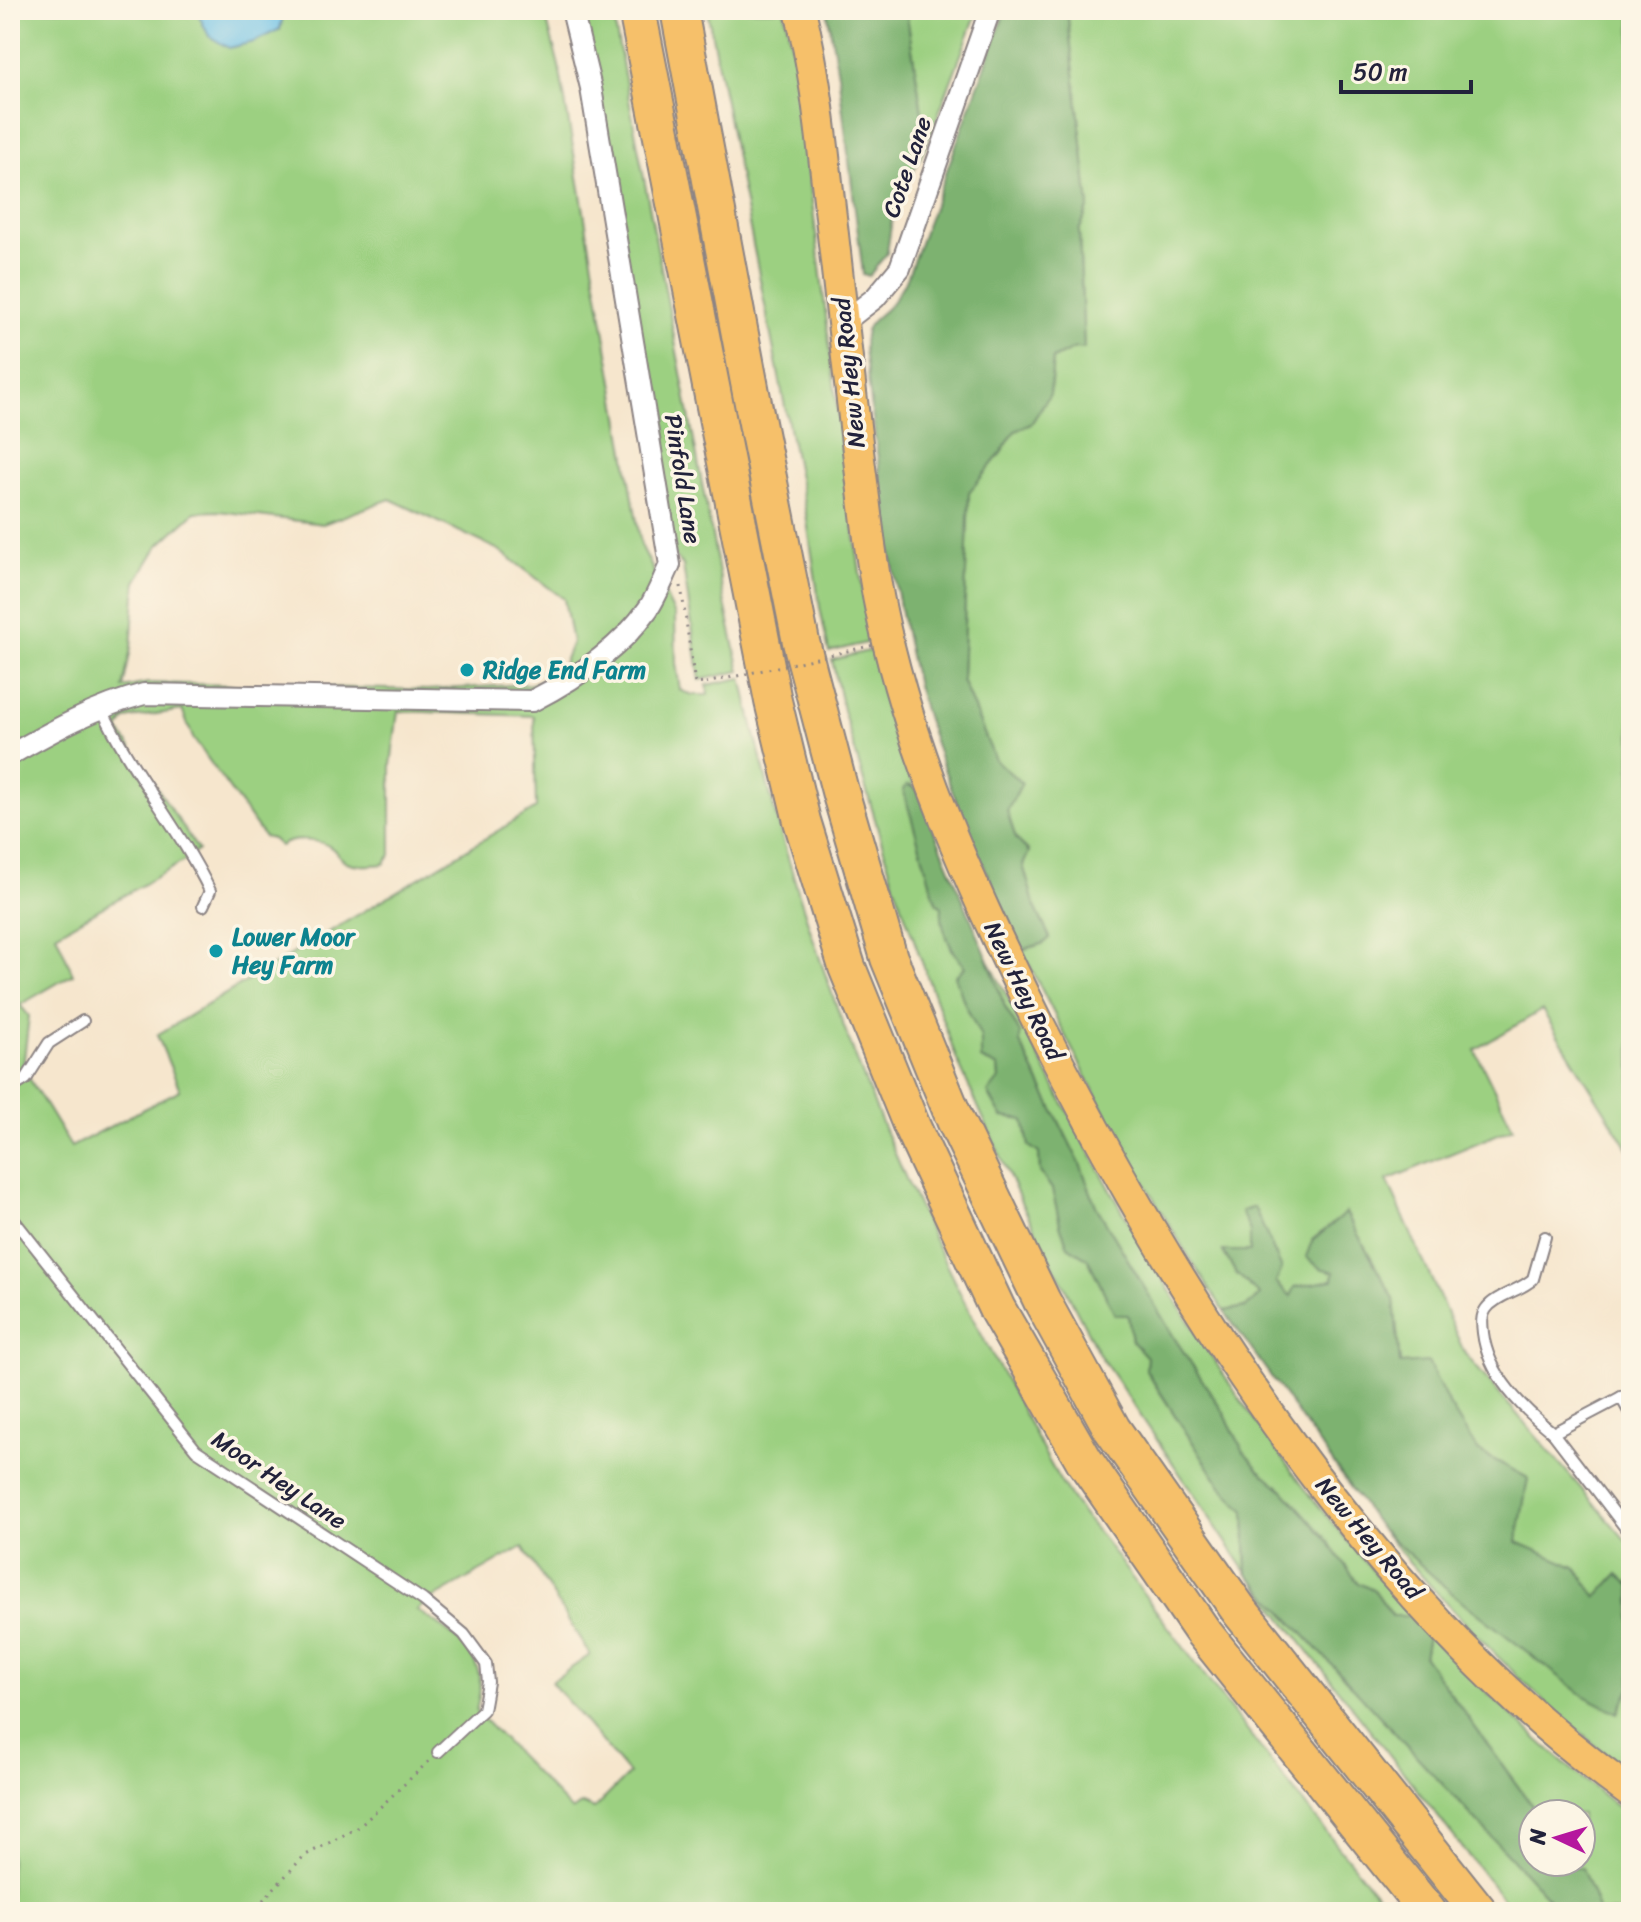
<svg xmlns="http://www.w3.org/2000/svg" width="1641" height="1922" viewBox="0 0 1641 1922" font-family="Sriracha,sans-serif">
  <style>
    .green { fill: #9cd081; stroke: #5f795e; stroke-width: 2; fill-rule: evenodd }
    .forest { fill: #7db26f; stroke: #506a55; stroke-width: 2 }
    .water { fill: #6bc1e8; stroke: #467292; stroke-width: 2 }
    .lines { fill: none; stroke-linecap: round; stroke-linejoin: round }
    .lane-casing { stroke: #8c8484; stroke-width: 14 }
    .street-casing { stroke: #8c8484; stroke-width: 24 }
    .primary-casing { stroke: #8c8484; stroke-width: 34 }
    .highway-casing { stroke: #8c8484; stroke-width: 40 }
    .path { stroke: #8c8484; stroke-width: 3; stroke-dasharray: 2 6; stroke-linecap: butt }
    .lane { stroke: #fff; stroke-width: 10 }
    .street { stroke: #fff; stroke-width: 20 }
    .primary { stroke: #f6c06b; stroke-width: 30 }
    .highway { stroke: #f6c06b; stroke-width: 36 }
    .path-bridge { stroke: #8c8484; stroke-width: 3; stroke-dasharray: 2 6; stroke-linecap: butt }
    .culture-dot { fill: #0f9aa8; stroke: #fcf5e5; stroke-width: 3 }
    .labels { text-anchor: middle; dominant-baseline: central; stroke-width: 7; stroke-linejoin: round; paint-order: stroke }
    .street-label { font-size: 24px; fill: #22223b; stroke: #fcf5e5 }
    .culture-label { font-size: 24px; font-weight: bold; fill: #0d838f; stroke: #fcf5e5; text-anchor: start }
  </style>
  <rect width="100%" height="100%" fill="#fcf5e5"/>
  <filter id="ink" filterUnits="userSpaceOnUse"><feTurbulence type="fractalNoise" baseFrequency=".0125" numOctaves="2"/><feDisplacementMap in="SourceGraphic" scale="16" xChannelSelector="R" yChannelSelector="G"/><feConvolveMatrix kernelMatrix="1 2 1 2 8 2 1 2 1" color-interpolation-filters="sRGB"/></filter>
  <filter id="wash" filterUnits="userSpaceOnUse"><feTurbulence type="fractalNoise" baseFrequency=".006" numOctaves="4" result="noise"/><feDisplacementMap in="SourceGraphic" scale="32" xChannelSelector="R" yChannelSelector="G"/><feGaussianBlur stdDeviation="1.8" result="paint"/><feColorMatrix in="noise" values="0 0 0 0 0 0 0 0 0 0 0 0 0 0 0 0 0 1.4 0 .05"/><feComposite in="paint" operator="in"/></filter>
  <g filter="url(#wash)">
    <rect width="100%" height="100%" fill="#f6e6cd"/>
    <g class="green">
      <path d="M10,10H196V14L280,30L284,10H544L559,66L641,545L675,615L676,663L680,690L691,695H708L707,685L742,678C796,926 885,1161 1008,1384C1037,1436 1061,1495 1103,1538C1196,1667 1291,1789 1391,1912H10ZM390,499L499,550L564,599L572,642L559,674L531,684L427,690L148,683L123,688L131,648L136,582L158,546L195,512L218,511L323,524ZM182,710L193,738L264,837L272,839L280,846C292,837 322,839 333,849C338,854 340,859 347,862C359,867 371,865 384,864L391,855V765L398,711L534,716L536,808L157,1035L180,1090L71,1147L23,1068L29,1016L20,1005L73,974L56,934L186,860L198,850L119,730L125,719ZM523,1547L590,1655L551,1682L629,1774L594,1809L582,1804L572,1811L476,1711C478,1703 480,1694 480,1685C480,1650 443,1627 417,1610L437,1596Z"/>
      <polygon points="582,10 612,10 724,599 740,671 700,680 683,565 675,557 603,113"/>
      <polygon points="707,10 784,10 795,61 841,440 870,642 829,652 820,608 806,514"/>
      <polygon points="906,10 978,10 927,144"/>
      <path d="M1067,10H1631V1153L1542,1010L1475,1050L1513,1128L1387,1180L1465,1354L1631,1546V1586L1618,1574L1597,1598L1575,1567L1516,1542L1528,1478L1478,1451L1448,1403L1428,1363L1400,1364L1394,1299L1346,1213L1312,1240L1334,1272L1333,1280L1296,1287L1292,1297L1275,1282L1254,1207L1242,1211L1250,1231L1251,1251L1223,1252L1236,1273L1261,1295L1246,1307L1224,1311C1147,1196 1083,1073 1022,950L1044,943L1050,937L1035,907L1023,865L1029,851L1016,839L1007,811L1021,783L995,760L962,680L969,492L1001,453L1015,431L1031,424L1050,394L1053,359L1075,348H1084L1079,231L1089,206Z"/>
      <polygon points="872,650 894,728 914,787 907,785 904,789 936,902 942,907 951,948 965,967 974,1019 981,1037 981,1059 998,1066 999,1079 1024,1119 1029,1146 1039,1153 1040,1172 1052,1189 1061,1228 1068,1246 1088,1259 1115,1314 1128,1315 1132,1341 1147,1357 1146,1371 1221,1486 1245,1511 1247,1573 1561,1912 1513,1912 1247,1573 1099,1354 1022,1204 957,1060 894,884 843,710 832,660"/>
      <path d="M987,957C1081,1141 1180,1327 1307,1491C1340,1534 1376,1575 1412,1616H1393L1375,1591L1358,1583L1323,1535L1282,1489L1258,1469L1243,1450L1224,1413L1175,1339L1096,1206L1080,1164L1020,1043V1033L1005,1007Z"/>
      <path d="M1379,1527L1454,1595L1618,1713L1631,1686V1773C1537,1703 1455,1616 1379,1527Z"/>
      <path d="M1428,1636C1494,1699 1558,1762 1631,1817V1912H1599L1582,1868H1571L1569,1862H1581V1814H1538L1424,1657Z"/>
    </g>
    <g class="forest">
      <polygon points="827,10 906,10 927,144 893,212 887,253 869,276 863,274 839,80"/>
      <path d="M1006,10H1067L1089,206L1079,231L1084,349L1075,348L1053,359L1050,394L1031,424L1015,431L1001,453L969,492L962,680L995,760L1022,783L1007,811L1016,839L1029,852L1023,865L1035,907L1050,938L1044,943L1022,950C983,864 941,776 917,685C889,575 879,461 864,349C864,321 872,323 889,306C896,298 901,287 907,278Z"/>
      <path d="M907,785L917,789L987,957L1005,1007L1020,1033V1043L1080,1164L1096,1206L1175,1339L1224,1413L1243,1450L1258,1469L1282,1489L1323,1535L1358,1583L1375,1591L1392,1616H1412L1428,1636L1424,1657L1538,1814H1533V1862H1569L1572,1868H1582L1599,1912H1561L1247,1573L1245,1511L1221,1486L1146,1370L1147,1357L1132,1341L1128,1315H1115L1088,1259L1068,1246L1061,1228L1052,1189L1040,1172L1039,1153L1029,1146L1024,1120L1002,1117L988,1093L999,1079L998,1067L981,1059V1037L964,1002L955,976L965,967C951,949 940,931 942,907L936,902L903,789Z"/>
      <polygon points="1254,1207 1282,1269 1276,1282 1291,1296 1295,1287 1333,1280 1334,1272 1320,1268 1306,1257 1312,1241 1346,1213 1394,1299 1400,1364 1428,1362 1448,1403 1478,1451 1528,1478 1517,1542 1575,1567 1597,1597 1618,1574 1631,1586 1631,1686 1618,1713 1584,1696 1454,1595 1379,1527 1224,1311 1246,1307 1260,1295 1236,1273 1223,1251 1250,1251 1250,1231 1241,1212"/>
    </g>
    <polygon class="water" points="196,10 284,10 280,29 254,42 229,48 209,36"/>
  </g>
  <g filter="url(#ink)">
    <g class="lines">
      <g class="lane-casing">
        <g id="lane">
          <path d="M101,707C131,772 179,827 210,891L203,906"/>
          <polyline points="10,1089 26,1079 49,1043 83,1021"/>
          <polyline points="10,1215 196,1450 423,1600 464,1634 486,1664 488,1682 483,1710 438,1752"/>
          <path d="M1545,1237L1533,1279C1520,1291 1496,1295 1486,1309C1481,1316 1482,1324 1483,1333C1488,1375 1522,1408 1553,1433"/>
          <polyline points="1631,1392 1553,1433 1631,1535"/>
          <polyline points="1621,1397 1631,1415"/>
        </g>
      </g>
      <g class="street-casing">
        <g id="street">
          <polyline points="844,322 875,298 900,268 990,10"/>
          <path d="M10,755C54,730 95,707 144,694L532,701C575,679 620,649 648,609C657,596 663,579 670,565L591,88L572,10"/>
        </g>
      </g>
      <g class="primary-casing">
        <path id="primary" d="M800,10C815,70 821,130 828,191C839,286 849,380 861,475C867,519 871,563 880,606C910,754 972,890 1039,1024C1181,1305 1372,1607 1631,1793"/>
      </g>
      <g class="highway-casing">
        <g id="highway">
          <polyline points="637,10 773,701 802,821 847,967 912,1127 997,1309 1084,1460 1203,1632 1428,1912"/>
          <polyline points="679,10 751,393 801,642 840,791 889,958 955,1120 1042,1301 1112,1429 1239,1610 1479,1912"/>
        </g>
      </g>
      <g class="path">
        <polyline points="681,586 695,684 706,683"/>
        <polyline points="252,1912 304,1856 359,1827 430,1760"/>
      </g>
      <use href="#lane" class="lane"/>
      <use href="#street" class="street"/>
      <use href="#primary" class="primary"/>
      <use href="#highway" class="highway"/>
      <polyline class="path-bridge" points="706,683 874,645"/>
    </g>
  </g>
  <g class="culture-dot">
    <circle cx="467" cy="670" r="8"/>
    <circle cx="216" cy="951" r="8"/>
  </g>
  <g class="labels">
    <g class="street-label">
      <text transform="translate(907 167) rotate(-71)">Cote Lane</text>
      <text transform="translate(849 373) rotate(-96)">New Hey Road</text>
      <text transform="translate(683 479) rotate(81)">Pinfold Lane</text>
      <text transform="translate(1024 991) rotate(64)">New Hey Road</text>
      <text transform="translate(279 1480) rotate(34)">Moor Hey Lane</text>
      <text transform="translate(1369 1538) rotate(50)">New Hey Road</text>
    </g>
    <g class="culture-label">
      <text x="483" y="670">Ridge End Farm</text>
      <text x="232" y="937">Lower Moor<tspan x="232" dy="28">Hey Farm</tspan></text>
    </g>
  </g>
  <rect width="1641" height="1922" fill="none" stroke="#fcf5e5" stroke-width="40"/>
  <g transform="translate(1557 1838) rotate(274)"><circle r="38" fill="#fcf5e5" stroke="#a5a1a1" stroke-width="2"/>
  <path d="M0-6L14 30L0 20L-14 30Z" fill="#b5179e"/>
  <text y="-12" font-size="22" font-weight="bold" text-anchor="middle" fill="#22223b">N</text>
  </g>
  <path d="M1341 80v12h130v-12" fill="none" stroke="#22223b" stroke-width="4"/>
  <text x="1353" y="80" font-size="24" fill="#22223b" stroke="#fcf5e5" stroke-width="6" paint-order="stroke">50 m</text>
</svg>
